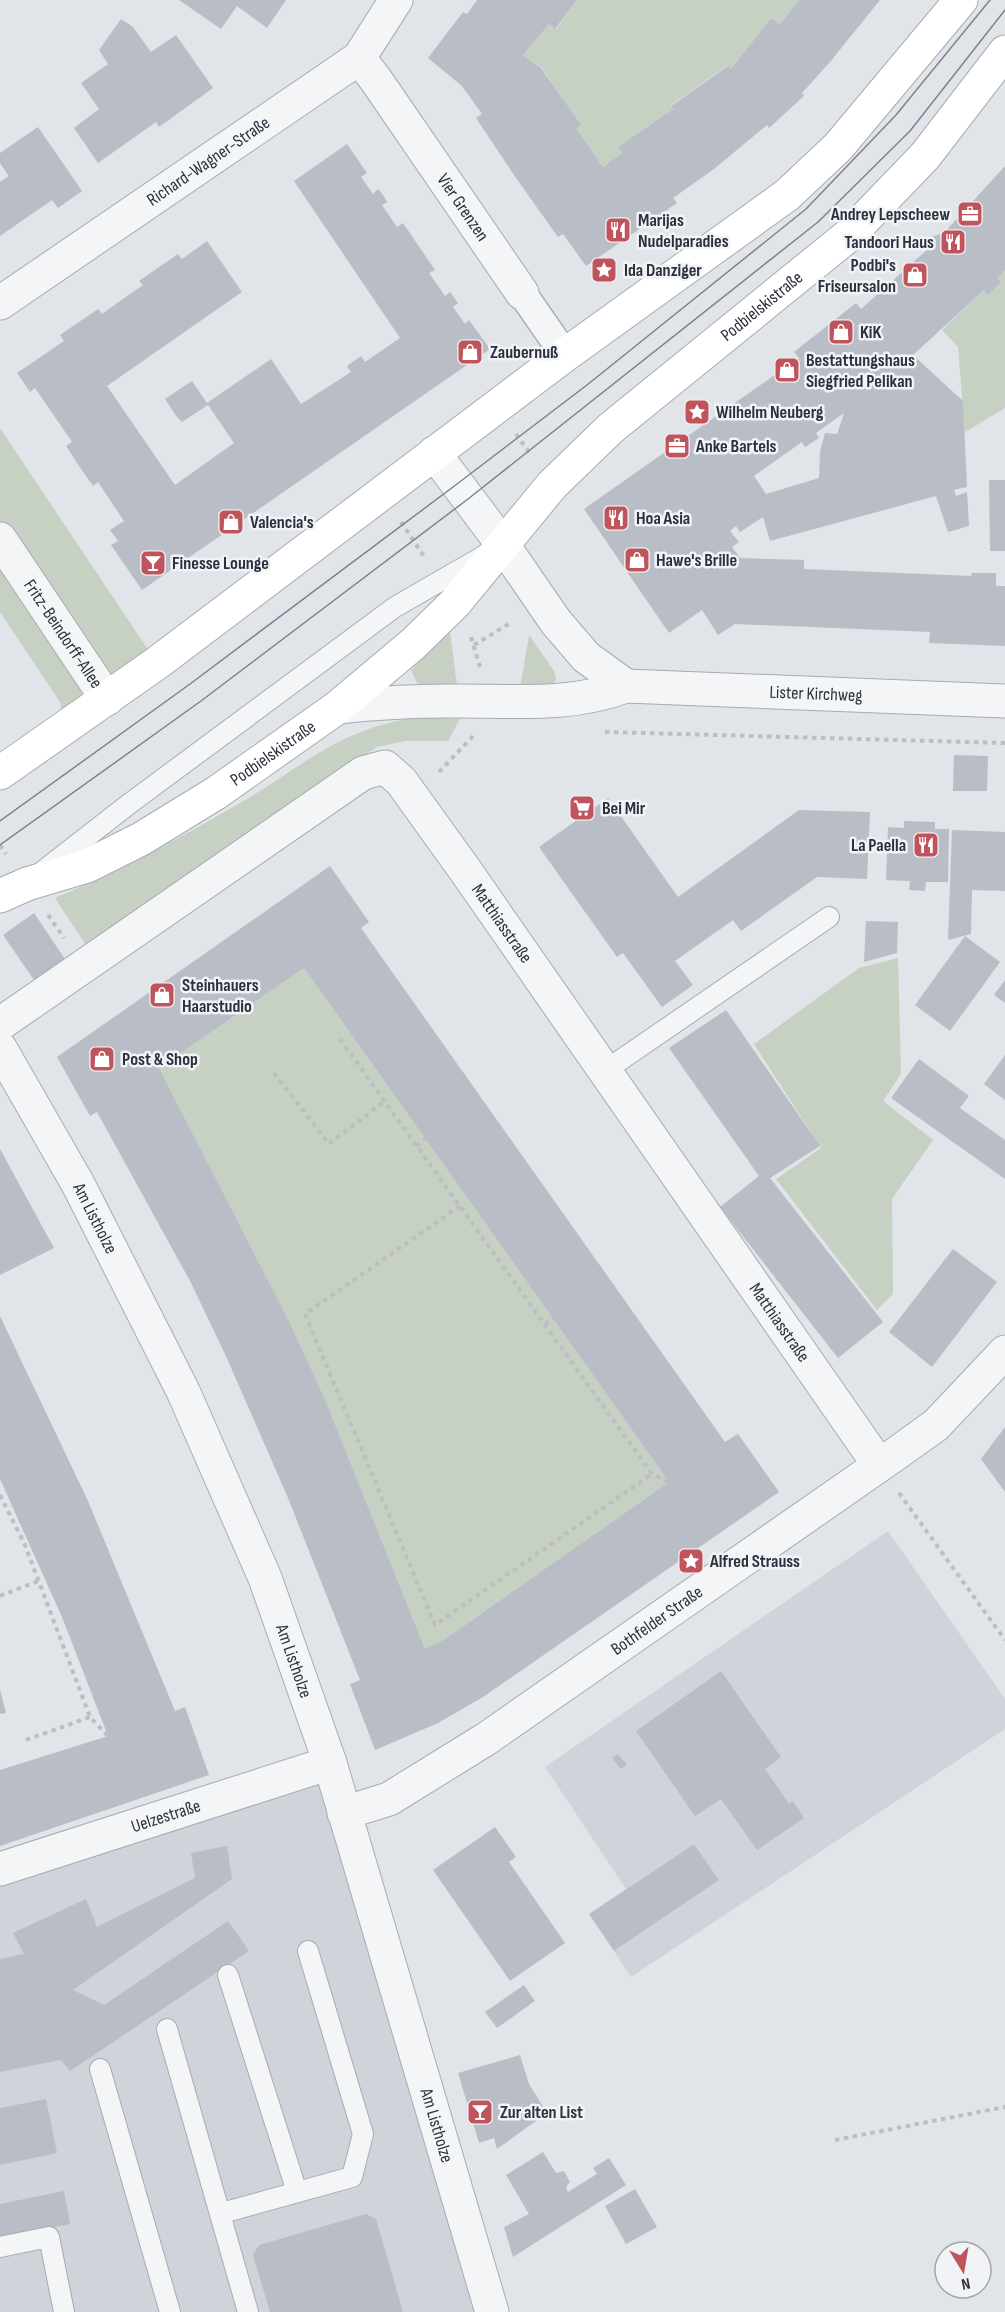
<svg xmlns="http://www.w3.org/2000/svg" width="1005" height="2312" viewBox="0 0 1005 2312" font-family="'Sofia Sans Condensed',sans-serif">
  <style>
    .built { fill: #d0d3da }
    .green { fill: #c6d1c3 }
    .building { fill: #b9bdc5; fill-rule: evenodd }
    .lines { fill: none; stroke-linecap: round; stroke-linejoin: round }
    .service-casing { stroke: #a7abb2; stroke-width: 22 }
    .pedestrian-casing { stroke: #a7abb2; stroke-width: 31 }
    .minor-casing { stroke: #a7abb2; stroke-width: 35 }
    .tertiary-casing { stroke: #a7abb2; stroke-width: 35 }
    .secondary-casing { stroke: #a7abb2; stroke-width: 35 }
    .path { stroke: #bcbec3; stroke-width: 4; stroke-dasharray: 4.5 4.5; stroke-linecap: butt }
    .service { stroke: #f4f5f7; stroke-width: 20 }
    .pedestrian { stroke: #f4f5f7; stroke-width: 28 }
    .minor { stroke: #f4f5f7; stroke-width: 33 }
    .tertiary { stroke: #f4f5f7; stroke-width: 33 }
    .secondary { stroke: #fff; stroke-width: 33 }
    .tram { stroke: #7d8390; stroke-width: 1.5 }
    .labels { text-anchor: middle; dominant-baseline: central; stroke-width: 5; stroke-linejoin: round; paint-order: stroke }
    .street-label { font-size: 18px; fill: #2b313e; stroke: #f1f3f6 }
    .poi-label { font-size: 18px; font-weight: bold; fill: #2b313e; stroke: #f1f3f6; text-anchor: start }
  </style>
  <rect width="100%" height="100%" fill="#e1e4e8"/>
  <g class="built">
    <polygon points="888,1531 1005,1699 1005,1729 631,1977 614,1951 719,1880 694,1844 626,1889 545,1767"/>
    <polygon points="330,1763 492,2312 0,2312 0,1869"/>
  </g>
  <g class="green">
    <polygon points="577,0 799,0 780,24 771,18 731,69 727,66 671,105 673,109 618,147 622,153 603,167 576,128 580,125 542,68 523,55 549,24 556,29"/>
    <polygon points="1005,270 1005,408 965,432 958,347 942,330"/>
    <polygon points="0,428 157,663 65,729 60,702 0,612"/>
    <polygon points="450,632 457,686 423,686 417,683 411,670"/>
    <polygon points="529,635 554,671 556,680 550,688 520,689"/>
    <path d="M422,717L460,719L448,741H405L377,747L87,947L55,898C121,870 180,838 242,802C306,764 343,726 422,717Z"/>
    <polygon points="898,958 901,1074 883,1101 933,1140 892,1199 893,1294 877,1310 776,1179 821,1148 754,1044 859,968"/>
    <polygon points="304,968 669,1482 445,1639 425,1649 324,1397 290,1323 159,1068"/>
  </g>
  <g class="building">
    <polygon points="179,0 286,0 267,28 237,6 221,29"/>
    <polygon points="477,0 577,0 555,29 549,24 523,55 541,68 581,125 576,128 603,167 622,153 618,147 673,109 671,106 728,66 731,69 771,18 780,24 799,0 880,0 830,62 802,93 804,96 769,128 767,125 714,169 673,198 677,203 586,266 563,234 558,237 516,178 476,118 482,114 462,86 428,58 463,12 467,14"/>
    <polygon points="121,19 133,27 151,52 176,35 213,88 159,127 156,122 98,163 74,128 99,109 81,83 108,64 99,50"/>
    <polygon points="38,127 82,191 58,208 52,200 0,236 0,182 9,176 0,163 0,153"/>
    <polygon points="347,144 367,173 361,177 373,194 378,189 383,195 387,202 382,205 397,227 403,223 435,270 429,273 445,296 450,292 458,303 453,307 465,324 469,320 490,349 142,590 111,545 118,541 110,530 124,521 98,482 93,486 79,466 66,446 72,442 35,388 30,392 17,373 64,341 60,335 98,309 102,314 120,301 143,285 139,281 178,254 182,259 207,241 242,292 107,386 175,485 234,443 208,405 182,422 177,417 165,399 192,381 207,403 271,359 301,404 351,372 347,366 361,356 365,362 400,338 294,181"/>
    <path d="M1005,166V270L997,278L1001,282L988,295L984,290L913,355L963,401L967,487L954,490L956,496L967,492L969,526L948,532L936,496L770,541L763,517L740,532L736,526L730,531L739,542L732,547L740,558L804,560V569L972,576L971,573H996V586H1005V646L929,643L930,632L735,624L718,635L702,610L669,633L584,509L799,358L794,352L856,303L861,309L929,248L931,237L944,233ZM844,413L837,434L825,433L820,452L819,478L766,494L754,476L802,442L805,447L819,438L816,433Z"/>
    <polygon points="989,480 1005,480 1005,551 990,551"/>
    <polygon points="954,755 988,756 987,791 953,791"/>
    <polygon points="608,798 678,897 799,810 870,812 867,879 817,877 741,931 733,920 675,961 693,985 662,1007 623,953 617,957 539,847"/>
    <polygon points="904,821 935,822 935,829 949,829 948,882 926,882 925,891 909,890 910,881 886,880 888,827 904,828"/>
    <polygon points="952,830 1005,832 1005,891 972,890 971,934 948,940"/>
    <path d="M330,866L369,922L361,928L725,1442L738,1434L779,1492L483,1697L438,1723L375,1750L350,1684L360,1680L288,1498L225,1354L190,1281L97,1112L90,1116L57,1057ZM304,968L669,1482L445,1639L425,1649L324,1397L290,1323L159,1068Z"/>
    <polygon points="34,913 65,959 34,980 3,935"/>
    <polygon points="866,921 898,922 897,953 864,962"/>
    <polygon points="965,936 1000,962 950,1031 915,1005"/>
    <polygon points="1005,980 1005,1003 994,995"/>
    <polygon points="726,1010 820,1146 770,1178 883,1322 838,1358 720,1207 759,1176 669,1048"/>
    <polygon points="1005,1055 1005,1100 984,1084"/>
    <polygon points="919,1059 969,1096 960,1108 1005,1140 1005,1179 891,1098"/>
    <polygon points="0,1149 54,1248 0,1275"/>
    <polygon points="953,1249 997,1282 932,1367 889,1332"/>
    <polygon points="0,1316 88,1501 175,1711 185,1707 209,1775 0,1846 0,1770 108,1736 62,1617 0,1479"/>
    <polygon points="1005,1427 1005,1492 981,1459"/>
    <polygon points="721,1671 781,1757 765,1769 789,1804 793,1801 804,1818 757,1850 721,1799 695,1816 636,1731"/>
    <polygon points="0,1690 6,1713 0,1714"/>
    <polygon points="618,1754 627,1765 621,1769 612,1758"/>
    <polygon points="495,1827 516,1857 509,1862 565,1943 510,1981 433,1870"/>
    <polygon points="694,1844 719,1880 614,1951 589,1914"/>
    <polygon points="227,1846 232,1879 73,1990 104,2005 228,1921 249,1951 70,2071 61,2060 0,2072 0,1959 24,1954 13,1933 86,1899 97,1927 195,1878 191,1853"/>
    <polygon points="524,1985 535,2001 497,2028 485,2012"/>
    <polygon points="520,2055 529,2084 547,2113 497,2149 494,2138 479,2143 458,2073"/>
    <polygon points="46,2099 57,2153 0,2165 0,2108"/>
    <polygon points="543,2152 556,2173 564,2171 570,2182 566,2187 568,2192 597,2174 593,2168 609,2158 626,2185 513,2257 504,2227 529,2214 506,2175"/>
    <polygon points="635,2189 657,2227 626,2244 605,2206"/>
    <polygon points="64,2191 70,2224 0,2238 0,2204"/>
    <polygon points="366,2214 376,2219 403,2312 270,2312 253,2255 259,2245"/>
  </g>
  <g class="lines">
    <g class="service-casing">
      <g id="service">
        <polyline points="43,871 129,804 395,607 487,554"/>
        <polyline points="606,1070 829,917"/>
        <polyline points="228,1975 297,2192"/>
        <polyline points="167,2029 248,2312"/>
        <polyline points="100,2069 170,2312"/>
        <polyline points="222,2213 352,2177 363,2134 308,1951"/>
        <polyline points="0,2247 49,2237 64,2312"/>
      </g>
    </g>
    <g class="pedestrian-casing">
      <polyline id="pedestrian" points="522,293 565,355"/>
    </g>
    <g class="minor-casing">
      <g id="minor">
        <path id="s1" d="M359,58L376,80L522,293"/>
        <path id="s2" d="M0,303L359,58L396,0"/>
        <polyline points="434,453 503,545"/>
        <path id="s3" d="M0,539L107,699"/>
        <path id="s4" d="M0,1024L363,773L385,767L401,781L465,870L879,1465"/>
        <path id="s5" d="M0,1048L78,1184L183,1391L265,1578L330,1763L492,2312"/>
        <path id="s6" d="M344,1813L389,1799L486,1739L897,1453L936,1425L1005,1352"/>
        <path id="s7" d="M0,1869L330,1763"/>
      </g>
    </g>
    <g class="tertiary-casing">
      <g id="tertiary">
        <polyline points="503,545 556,622 586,657 626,686"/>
        <path id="s8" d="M338,707C375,703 412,701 449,701C510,700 568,708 626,686L1005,701"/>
      </g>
    </g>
    <g class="secondary-casing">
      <g id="secondary">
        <polyline points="0,773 157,663 565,355 787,195 838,147 961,0"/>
        <path id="s9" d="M0,896L27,884L87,866L141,839L216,793L338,707L413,644L455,603L552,485L611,428L849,235L925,156L1005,52"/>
      </g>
    </g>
    <g class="path">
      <polyline points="516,434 531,455"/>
      <polyline points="401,522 425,558"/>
      <polyline points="471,637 480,667"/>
      <polyline points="474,645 512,622"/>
      <polyline points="605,732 1005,743"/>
      <polyline points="439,772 473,736"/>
      <polyline points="0,845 6,854"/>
      <polyline points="48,915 64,938"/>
      <polyline points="340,1039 652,1474 669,1482"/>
      <polyline points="274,1073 329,1144 385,1101"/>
      <polyline points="416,1146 426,1138"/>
      <polyline points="460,1206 305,1314 435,1625 652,1474"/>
      <polyline points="545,1324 554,1318"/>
      <polyline points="899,1493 1005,1640"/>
      <polyline points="0,1495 25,1545 90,1717 108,1736"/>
      <polyline points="0,1596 38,1581"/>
      <polyline points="26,1740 90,1717"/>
      <polyline points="835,2140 1005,2107"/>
    </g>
    <use href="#service" class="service"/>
    <use href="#pedestrian" class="pedestrian"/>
    <use href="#minor" class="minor"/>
    <use href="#tertiary" class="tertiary"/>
    <use href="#secondary" class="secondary"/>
    <g class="tram">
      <polyline points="0,821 190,684 457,484 587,385 806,209 896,115 990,0"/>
      <polyline points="0,845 201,701 468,499 818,222 910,131 1005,10"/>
    </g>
  </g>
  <defs>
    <g id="office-square" transform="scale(1.35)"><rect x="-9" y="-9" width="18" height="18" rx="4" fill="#c0545c" stroke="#f1f3f6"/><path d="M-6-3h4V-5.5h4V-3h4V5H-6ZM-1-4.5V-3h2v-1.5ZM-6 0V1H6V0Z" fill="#fff"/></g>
    <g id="restaurant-square" transform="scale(1.35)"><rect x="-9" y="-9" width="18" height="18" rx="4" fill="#c0545c" stroke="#f1f3f6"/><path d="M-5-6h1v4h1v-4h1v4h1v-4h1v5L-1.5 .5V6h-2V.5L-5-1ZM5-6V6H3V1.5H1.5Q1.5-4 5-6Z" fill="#fff"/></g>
    <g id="sight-square" transform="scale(1.35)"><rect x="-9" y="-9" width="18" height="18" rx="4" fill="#c0545c" stroke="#f1f3f6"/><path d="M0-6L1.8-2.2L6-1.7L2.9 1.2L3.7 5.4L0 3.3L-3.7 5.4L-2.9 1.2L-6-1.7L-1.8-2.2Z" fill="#fff"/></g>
    <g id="shop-square" transform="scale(1.35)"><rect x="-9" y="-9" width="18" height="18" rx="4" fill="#c0545c" stroke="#f1f3f6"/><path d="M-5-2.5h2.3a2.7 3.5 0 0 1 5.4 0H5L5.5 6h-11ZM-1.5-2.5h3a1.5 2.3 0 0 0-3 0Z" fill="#fff"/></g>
    <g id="bar-square" transform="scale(1.35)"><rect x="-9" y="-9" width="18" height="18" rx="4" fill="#c0545c" stroke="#f1f3f6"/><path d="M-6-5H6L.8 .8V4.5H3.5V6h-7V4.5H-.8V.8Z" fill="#fff"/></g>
    <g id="supermarket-square" transform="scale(1.35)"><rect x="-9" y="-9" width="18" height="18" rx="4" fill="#c0545c" stroke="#f1f3f6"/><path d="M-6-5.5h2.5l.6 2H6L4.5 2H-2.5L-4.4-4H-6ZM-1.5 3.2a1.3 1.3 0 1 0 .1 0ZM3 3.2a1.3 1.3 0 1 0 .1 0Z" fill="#fff"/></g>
  </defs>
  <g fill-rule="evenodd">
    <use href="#office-square" x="970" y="214"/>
    <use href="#restaurant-square" x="618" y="230"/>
    <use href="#restaurant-square" x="953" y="242"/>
    <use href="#sight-square" x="604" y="270"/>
    <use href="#shop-square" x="915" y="275"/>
    <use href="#shop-square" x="841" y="332"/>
    <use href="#shop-square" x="470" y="352"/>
    <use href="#shop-square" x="787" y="370"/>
    <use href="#sight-square" x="697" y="412"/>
    <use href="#office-square" x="677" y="446"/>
    <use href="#restaurant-square" x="616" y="518"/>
    <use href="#shop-square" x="231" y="522"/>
    <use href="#shop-square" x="637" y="560"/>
    <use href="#bar-square" x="153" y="563"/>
    <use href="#supermarket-square" x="582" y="808"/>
    <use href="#restaurant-square" x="926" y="845"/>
    <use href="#shop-square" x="162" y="995"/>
    <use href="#shop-square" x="102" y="1059"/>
    <use href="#sight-square" x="691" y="1561"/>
    <use href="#bar-square" x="480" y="2112"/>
  </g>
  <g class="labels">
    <g class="street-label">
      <text stroke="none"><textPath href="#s2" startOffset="252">Richard-Wagner-Straße</textPath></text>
      <text stroke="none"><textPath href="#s1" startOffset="182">Vier Grenzen</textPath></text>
      <text stroke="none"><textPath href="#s9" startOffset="975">Podbielskistraße</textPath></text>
      <text stroke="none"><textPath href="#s3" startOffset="114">Fritz-Beindorff-Allee</textPath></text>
      <text stroke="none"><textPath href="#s8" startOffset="480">Lister Kirchweg</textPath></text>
      <text stroke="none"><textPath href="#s9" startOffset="310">Podbielskistraße</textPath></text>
      <text stroke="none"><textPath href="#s4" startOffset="660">Matthiasstraße</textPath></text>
      <text stroke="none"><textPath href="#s5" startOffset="195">Am Listholze</textPath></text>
      <text stroke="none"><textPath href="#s4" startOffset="1146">Matthiasstraße</textPath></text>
      <text stroke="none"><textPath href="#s6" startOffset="369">Bothfelder Straße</textPath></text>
      <text stroke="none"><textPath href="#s5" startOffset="681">Am Listholze</textPath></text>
      <text stroke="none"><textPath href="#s7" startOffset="174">Uelzestraße</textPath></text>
      <text stroke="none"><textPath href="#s5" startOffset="1167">Am Listholze</textPath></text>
    </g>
    <g class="poi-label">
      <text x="950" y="214" text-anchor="end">Andrey Lepscheew</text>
      <text x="638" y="220">Marijas<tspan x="638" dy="21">Nudelparadies</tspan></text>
      <text x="934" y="242" text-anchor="end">Tandoori Haus</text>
      <text x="896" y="265" text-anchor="end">Podbi's<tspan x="896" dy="21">Friseursalon</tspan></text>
      <text x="624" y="270">Ida Danziger</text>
      <text x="860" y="332">KiK</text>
      <text x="490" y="352">Zaubernuß</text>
      <text x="806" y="360">Bestattungshaus<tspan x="806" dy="21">Siegfried Pelikan</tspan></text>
      <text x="716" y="412">Wilhelm Neuberg</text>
      <text x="696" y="446">Anke Bartels</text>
      <text x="636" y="518">Hoa Asia</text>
      <text x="250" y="522">Valencia's</text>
      <text x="656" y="560">Hawe's Brille</text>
      <text x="172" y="563">Finesse Lounge</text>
      <text x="602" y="808">Bei Mir</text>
      <text x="906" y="845" text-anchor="end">La Paella</text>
      <text x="182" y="985">Steinhauers<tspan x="182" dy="21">Haarstudio</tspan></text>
      <text x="122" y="1059">Post &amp; Shop</text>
      <text x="710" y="1561">Alfred Strauss</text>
      <text x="500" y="2112">Zur alten List</text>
    </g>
  </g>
  <g transform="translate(963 2270) rotate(169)"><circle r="28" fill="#f1f3f6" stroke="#a2a5ac" stroke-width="1.5"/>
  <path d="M0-4.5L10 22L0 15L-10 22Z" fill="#c0545c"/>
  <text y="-9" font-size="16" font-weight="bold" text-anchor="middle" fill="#2b313e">N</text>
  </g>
</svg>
